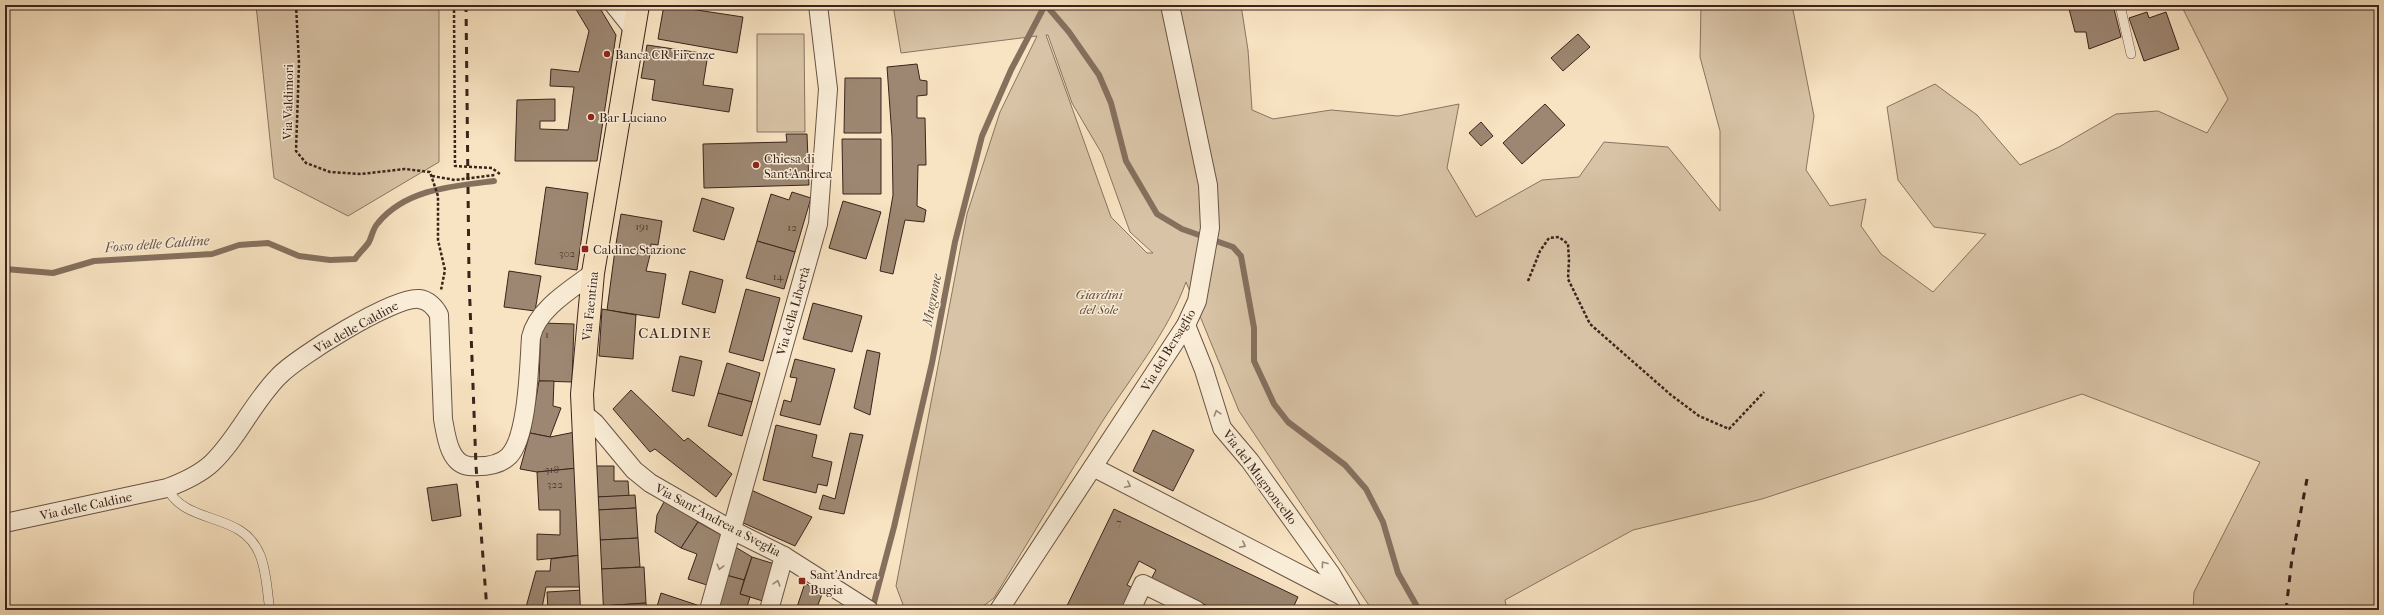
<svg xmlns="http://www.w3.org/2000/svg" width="2384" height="615" viewBox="0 0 2384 615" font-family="'IM FELL French Canon',serif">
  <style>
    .green { fill: #d8c3a6; stroke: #897461; fill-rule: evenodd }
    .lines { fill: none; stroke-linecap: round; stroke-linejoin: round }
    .stream { stroke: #85705e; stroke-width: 6 }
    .building { fill: #9d8772; stroke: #3a241c }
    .lane-casing { stroke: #6a5446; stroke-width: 10 }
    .street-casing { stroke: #6a5446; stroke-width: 20 }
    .primary-casing { stroke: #3a241c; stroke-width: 24 }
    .path { stroke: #3a241c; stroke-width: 2.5; stroke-dasharray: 3 2; stroke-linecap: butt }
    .lane { stroke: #faedd7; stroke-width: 9 }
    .street { stroke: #faedd7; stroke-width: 18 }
    .primary { stroke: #f8e3c2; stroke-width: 22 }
    .rail { stroke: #3a241c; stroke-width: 3; stroke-dasharray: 7 7; stroke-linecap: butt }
    .oneway { stroke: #9a887a }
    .poi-dot { fill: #8f2418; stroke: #faedd7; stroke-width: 1.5 }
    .labels { text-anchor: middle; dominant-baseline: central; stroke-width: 3; stroke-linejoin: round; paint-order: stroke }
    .number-label { font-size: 11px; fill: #533d32 }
    .poi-label { font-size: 13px; fill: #3a241c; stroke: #faedd7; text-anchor: start }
    .street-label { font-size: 13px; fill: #3a241c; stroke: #faedd7 }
    .park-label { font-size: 13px; font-style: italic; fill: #624c3e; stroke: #faedd7 }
    .water-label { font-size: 14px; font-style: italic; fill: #665042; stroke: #faedd7 }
    .quarter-label { font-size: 15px; letter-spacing: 1px; fill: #3a241c; stroke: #faedd7 }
  </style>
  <rect width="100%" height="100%" fill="#f8e3c2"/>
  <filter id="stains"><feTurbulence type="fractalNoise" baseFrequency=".005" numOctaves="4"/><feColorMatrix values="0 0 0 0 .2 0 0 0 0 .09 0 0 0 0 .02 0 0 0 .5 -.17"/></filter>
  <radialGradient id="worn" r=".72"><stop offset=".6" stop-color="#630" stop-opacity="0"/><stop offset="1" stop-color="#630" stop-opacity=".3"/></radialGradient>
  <g class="green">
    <polygon points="256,5 439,5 439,162 348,216 274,178"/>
    <path d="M893,5H1241L1248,50L1252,110L1273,119L1331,110L1398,116L1459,104L1447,168L1476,217L1542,180L1579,177L1604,142L1668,147L1720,211V131L1700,57L1701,5H1780L1793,10L1814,116L1806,170L1830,206L1866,199L1861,226L1881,254L1933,292L1986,234L1934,227L1898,180L1887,107L1935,84L1977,115L2020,165L2059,147L2116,114L2158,111L2207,133L2228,99L2181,5H2379V610H2193L2194,592L2260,462L2082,394L1762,499L1633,530L1505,600L1507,610H1372L1239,411L1186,282C1168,332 1131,377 1102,422C1065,480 1030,539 994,598L978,610H905L896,586L967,214L1000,112L1037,36L901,53ZM1046,35H1048L1072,103L1102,154L1130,232L1153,253H1147L1111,217Z"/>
    <polygon points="757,34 804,34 805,132 757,132"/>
  </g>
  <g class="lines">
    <g class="stream">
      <polyline points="1046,5 1069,32 1099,75 1111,103 1126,161 1157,214 1182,229 1233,247 1241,256 1254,328 1254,361 1274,404 1288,422 1345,465 1366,489 1383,522 1398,573 1419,610"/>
      <path d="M5,269L53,273L94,261L212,254L239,245L268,243L299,256L330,260L355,259C359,253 365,248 369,242C372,236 373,228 378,223C406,189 453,186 494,181"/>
      <polyline points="872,610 894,527 932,363 955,242 982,136 1011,70 1045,5"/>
    </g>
  </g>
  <g class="building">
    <polygon points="598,5 616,35 597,161 515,161 517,100 555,99 555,121 540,121 540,129 568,130 574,87 550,86 551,69 579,72 589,31 574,6"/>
    <polygon points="664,5 743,17 737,53 658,39"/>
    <polygon points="2068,5 2113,5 2121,37 2089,49 2086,32 2075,32"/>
    <polygon points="2147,12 2149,18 2166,12 2179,49 2144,61 2129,18"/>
    <polygon points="1578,34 1590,47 1563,71 1551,58"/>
    <polygon points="647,45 708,54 703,85 733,89 729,112 652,100 655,80 641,78"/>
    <polygon points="917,64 920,80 927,81 927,95 917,96 917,118 925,118 926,165 918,165 917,206 926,210 924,222 905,220 893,274 880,271 893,195 892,137 887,67"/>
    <polygon points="845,78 881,78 881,133 844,133"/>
    <polygon points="1545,104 1565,125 1522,164 1503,143"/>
    <polygon points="1481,122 1493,136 1481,146 1469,133"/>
    <polygon points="786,134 807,134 809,185 704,188 703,144 787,142"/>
    <polygon points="842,139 881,139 881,194 843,194"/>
    <polygon points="546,187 588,193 577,270 535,264"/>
    <polygon points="792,192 811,198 795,252 757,241 771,194 789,200"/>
    <polygon points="702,198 734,208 724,240 693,231"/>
    <polygon points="843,201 881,212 866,259 829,248"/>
    <polygon points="621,214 662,221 658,245 651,244 650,255 615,250"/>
    <polygon points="757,241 795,252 784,289 746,278"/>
    <polygon points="615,250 650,255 646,271 666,274 659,318 607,310"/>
    <polygon points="509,271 541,276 535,311 504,307"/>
    <polygon points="690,271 723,280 715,313 682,304"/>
    <polygon points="746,289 780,298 763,361 729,352"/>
    <polygon points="813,303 862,316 852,352 803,339"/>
    <polygon points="602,309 636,315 633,359 599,356"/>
    <polygon points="541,323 574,324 572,382 539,381"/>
    <polygon points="867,350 880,353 870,415 854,408"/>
    <polygon points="680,356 702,361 694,396 672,391"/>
    <polygon points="795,359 835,369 820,425 780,415 784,400 791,402 797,378 790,377"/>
    <polygon points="727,363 760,373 752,402 718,393"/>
    <polygon points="539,381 554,381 553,406 561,408 550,437 530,433"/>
    <polygon points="631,390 684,441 688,438 732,474 716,497 655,449 650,452 613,409"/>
    <polygon points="718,393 752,402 742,436 708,426"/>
    <polygon points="776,425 817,435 812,457 832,462 827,486 818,484 816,493 763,480"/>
    <polygon points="1153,430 1194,450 1173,491 1133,471"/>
    <polygon points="575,432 578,468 537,472 520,469 530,433 550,437"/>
    <polygon points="850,433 863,435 844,514 819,509 823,495 835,499"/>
    <polygon points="595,466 614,466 614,481 628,481 629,496 596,497"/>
    <polygon points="578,468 581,555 537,560 537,534 560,535 560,510 539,510 537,472"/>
    <polygon points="457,484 461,516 432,521 427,488"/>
    <polygon points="751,490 812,517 795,546 741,522"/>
    <polygon points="635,495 636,508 597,510 596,497"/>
    <polygon points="665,500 698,522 681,548 655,532 657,515"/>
    <polygon points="636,508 638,538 600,540 597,510"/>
    <polygon points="1114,509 1298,597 1292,610 1216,610 1151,579 1156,570 1139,561 1127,585 1135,589 1125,610 1065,610"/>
    <polygon points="698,522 723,536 710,586 688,579 697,554 681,548"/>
    <polygon points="638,538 640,567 601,569 600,540"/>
    <polygon points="732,545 752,557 744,580 726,575"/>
    <polygon points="581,555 582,587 546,587 542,608 526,607 536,571 550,571 551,559"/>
    <polygon points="752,557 778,565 766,602 740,594"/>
    <polygon points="644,567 646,603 602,606 601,569"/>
    <polygon points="726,575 744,580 740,594 750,597 746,610 716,610"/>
    <polygon points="805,583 822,594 816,610 796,610"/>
    <polygon points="583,590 584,610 548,610 547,592"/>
    <polygon points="661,593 703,607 702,610 656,610"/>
    <polygon points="646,603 647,610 603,610 602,606"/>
    <polygon points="774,603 793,610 772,610"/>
  </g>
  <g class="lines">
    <g class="lane-casing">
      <g id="lane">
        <polyline points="2120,5 2131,54"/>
        <path d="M167,488C187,527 242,510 260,555C267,572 267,593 270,610"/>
      </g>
    </g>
    <g class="street-casing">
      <g id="street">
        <polyline points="614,5 634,30"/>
        <polyline points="1186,325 1204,370 1222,428 1250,461 1331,574 1352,610"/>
        <polyline points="582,412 595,423 634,470 650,483 730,529 784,556 869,610"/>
        <polyline points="1093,467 1344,597"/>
        <path d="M5,523L167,488C183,482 199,475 212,463C238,438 253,402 279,376C297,357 394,296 419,299C428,300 435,307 439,315L443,419C446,435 449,464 469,466C483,467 499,466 509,456C528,436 529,365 531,337C537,309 572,289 593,273"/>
        <polyline points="709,610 818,224 828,89 818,5"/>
        <polyline points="769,610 784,556"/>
        <polyline points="999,610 1186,325 1197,301 1210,228 1208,185 1170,5"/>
        <polyline points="1131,610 1143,584 1196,610"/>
      </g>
    </g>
    <g class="primary-casing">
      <polyline id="primary" points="592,610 582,394 593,273 638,5"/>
    </g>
    <g class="path">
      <polyline points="296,5 299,63 296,151 306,163 330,172 361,174 405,169 430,172 438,196 438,240 445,270 441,290"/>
      <polyline points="454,5 455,166 492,168 501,175"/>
      <polyline points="432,176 455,180 495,175"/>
      <polyline points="1528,281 1540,251 1549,238 1559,237 1568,244 1569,260 1568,279 1590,324 1671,395 1699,416 1729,429 1764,392"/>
    </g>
    <use href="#lane" class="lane"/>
    <use href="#street" class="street"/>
    <use href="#primary" class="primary"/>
    <g class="rail">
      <polyline points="466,5 469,278 476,466 487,610"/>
      <polyline points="2286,610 2292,558 2307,479"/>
    </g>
  </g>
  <defs><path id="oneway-chevron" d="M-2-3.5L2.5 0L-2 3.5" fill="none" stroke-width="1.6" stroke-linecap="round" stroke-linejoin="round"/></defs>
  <g class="oneway">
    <use href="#oneway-chevron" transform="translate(1217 413) rotate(-107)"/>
    <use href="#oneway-chevron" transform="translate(1128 485) rotate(27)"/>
    <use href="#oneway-chevron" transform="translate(1243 545) rotate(27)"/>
    <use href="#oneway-chevron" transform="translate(1324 564) rotate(-126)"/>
    <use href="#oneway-chevron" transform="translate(720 567) rotate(105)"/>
    <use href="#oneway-chevron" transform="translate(777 583) rotate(-74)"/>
  </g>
  <g class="poi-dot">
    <circle cx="607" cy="54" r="4"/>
    <circle cx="591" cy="117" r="4"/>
    <circle cx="756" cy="165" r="4"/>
    <rect x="581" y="245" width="8" height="8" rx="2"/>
    <rect x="798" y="577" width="8" height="8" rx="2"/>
  </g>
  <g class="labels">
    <g class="number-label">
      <text x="642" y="226">191</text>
      <text x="792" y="227">12</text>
      <text x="567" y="253">302</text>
      <text x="778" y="276">14</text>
      <text x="547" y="334">1</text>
      <text x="552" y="469">318</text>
      <text x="555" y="484">322</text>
      <text x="1119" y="522">7</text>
    </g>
    <g class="poi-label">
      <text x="615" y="54">Banca CR Firenze</text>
      <text x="599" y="117">Bar Luciano</text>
      <text x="764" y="158">Chiesa di<tspan x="764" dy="15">Sant'Andrea</tspan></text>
      <text x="593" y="249">Caldine Stazione</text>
      <text x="810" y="574">Sant'Andrea<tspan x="810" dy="15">Bugia</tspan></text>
    </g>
    <g class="street-label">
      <text transform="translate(288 102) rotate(-89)">Via Valdimori</text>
      <text transform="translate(590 306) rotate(-84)">Via Faentina</text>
      <text transform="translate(793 311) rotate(-74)">Via della Libertà</text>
      <text transform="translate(356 327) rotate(-29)">Via delle Caldine</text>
      <text transform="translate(1168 350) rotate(-59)">Via del Bersaglio</text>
      <text transform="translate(1260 477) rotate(53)">Via del Mugnoncello</text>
      <text transform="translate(86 506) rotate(-12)">Via delle Caldine</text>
      <text transform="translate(718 520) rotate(28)">Via Sant'Andrea a Sveglia</text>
    </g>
    <g class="park-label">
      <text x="1099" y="294">Giardini<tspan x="1099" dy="15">del Sole</tspan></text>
    </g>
    <g class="water-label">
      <text transform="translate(157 244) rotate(-4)">Fosso delle Caldine</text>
      <text transform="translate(932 300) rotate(-79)">Mugnone</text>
    </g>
    <g class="quarter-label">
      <text x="675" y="333">CALDINE</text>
    </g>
  </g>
  <rect width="2384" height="615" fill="none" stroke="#f8e3c2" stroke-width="20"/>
  <rect x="6" y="6" width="2372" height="603" fill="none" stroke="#3a241c" stroke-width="2"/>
  <rect x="10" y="10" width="2364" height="595" fill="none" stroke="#3a241c"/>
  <rect width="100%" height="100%" filter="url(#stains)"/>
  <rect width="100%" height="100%" fill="url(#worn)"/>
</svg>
